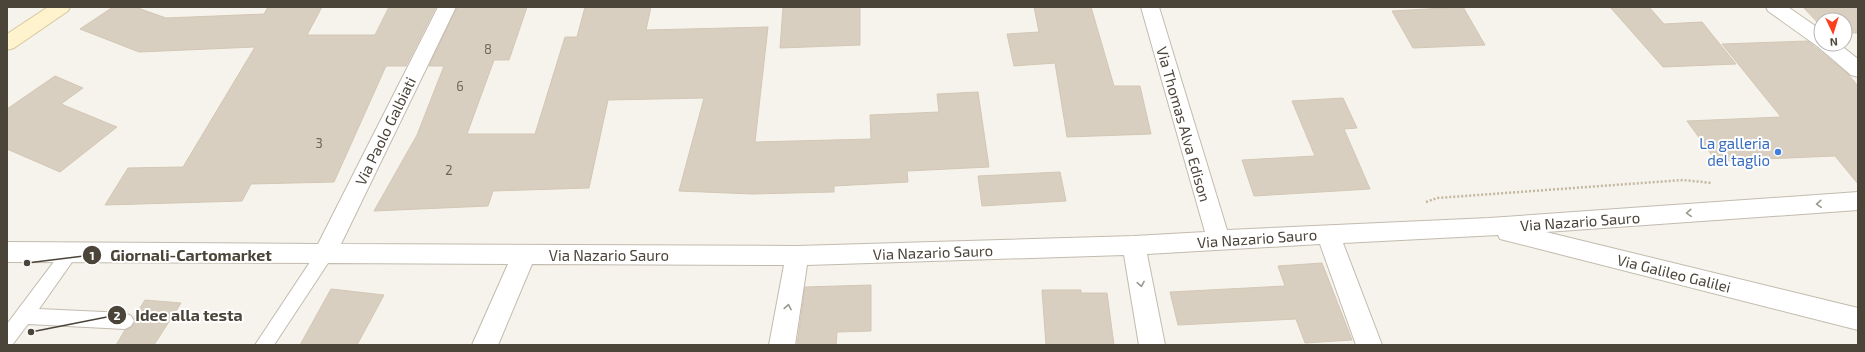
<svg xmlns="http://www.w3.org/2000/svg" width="1865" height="352" viewBox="0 0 1865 352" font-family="'Exo 2',sans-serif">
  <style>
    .building { fill: #d8cfc1; stroke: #d3c7b4 }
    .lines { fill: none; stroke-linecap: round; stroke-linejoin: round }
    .lane-casing { stroke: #c2bbae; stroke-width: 2 }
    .street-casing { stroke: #c2bbae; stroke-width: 2 }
    .secondary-casing { stroke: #d6c79b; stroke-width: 2 }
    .path { stroke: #c4b79f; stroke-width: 2.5; stroke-dasharray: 2 2; stroke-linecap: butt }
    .lane { fill: #fff; fill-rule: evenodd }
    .street { fill: #fff; fill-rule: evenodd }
    .secondary { fill: #fff3cd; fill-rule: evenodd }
    .oneway { stroke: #9c9892 }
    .shop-dot { fill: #3f7fe0; stroke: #fff; stroke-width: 1.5 }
    .labels { text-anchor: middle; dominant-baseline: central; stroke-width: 4; stroke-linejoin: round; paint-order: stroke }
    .number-label { font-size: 13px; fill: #6e675b }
    .street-label { font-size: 15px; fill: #4b4439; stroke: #fff }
    .shop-label { font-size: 15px; fill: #366cbe; stroke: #fff; text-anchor: end }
    .leader { fill: none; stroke: #4b4439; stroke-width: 1.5 }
    .callout-dot { fill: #4b4439; stroke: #fff; stroke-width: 1.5 }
    .mark-label { font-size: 12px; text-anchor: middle; font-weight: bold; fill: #fff }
    .callout-label { font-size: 16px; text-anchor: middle; font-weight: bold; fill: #4b4439; stroke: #fff; stroke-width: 4; stroke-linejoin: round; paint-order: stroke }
  </style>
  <rect width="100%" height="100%" fill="#f6f3ec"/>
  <g class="building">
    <polygon points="113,7 135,7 166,18 264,14 268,7 322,7 307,35 375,35 389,7 436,7 406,66 386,66 334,182 251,184 242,201 105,205 128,168 183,167 255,47 139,52 80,29"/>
    <polygon points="457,7 527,7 509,60 494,60 467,134 535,134 565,37 577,37 585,7 651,7 646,30 768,27 755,142 871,139 870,115 939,112 937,94 978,92 989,167 907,171 908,182 834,186 834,192 752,194 679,191 704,98 608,100 589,188 493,191 488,206 374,211 417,135 444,66 429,66"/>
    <polygon points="783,7 860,7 860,45 780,48"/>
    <polygon points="1034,7 1091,7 1114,86 1140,86 1151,134 1067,137 1055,63 1014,66 1007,34 1039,32"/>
    <polygon points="1463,7 1485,45 1413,48 1392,11"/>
    <polygon points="1610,7 1649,7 1664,24 1702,22 1736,64 1663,67"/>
    <polygon points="1803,7 1858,7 1858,33 1845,33 1845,20 1821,20 1821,26"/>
    <polygon points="1808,41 1848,74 1858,86 1858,184 1835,156 1716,161 1687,121 1781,117 1722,44"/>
    <polygon points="55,76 83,88 61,104 117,127 60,172 7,149 7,109"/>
    <polygon points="1343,98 1357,128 1344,129 1370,189 1254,196 1242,160 1315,156 1292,101"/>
    <polygon points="1060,172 1066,201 982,206 978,176"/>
    <polygon points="1322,263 1352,340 1305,343 1296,319 1178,325 1170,292 1285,286 1278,266"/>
    <polygon points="871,285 871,331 837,332 836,345 797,345 805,287"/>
    <polygon points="331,289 384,295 357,345 300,345"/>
    <polygon points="1042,290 1081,290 1081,293 1107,293 1114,345 1046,345"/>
    <polygon points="145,300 181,303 154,345 116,345 125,330 132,327 135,322 134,317"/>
  </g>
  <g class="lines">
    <g class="lane-casing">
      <g id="lane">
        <polygon points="71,245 77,247 79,252 39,309 125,313 131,316 134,321 131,326 125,329 28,324 13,344 7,345 7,324 65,247"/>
        <polygon points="324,248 330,250 333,255 330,260 274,345 255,345 318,250"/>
      </g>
    </g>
    <g class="street-casing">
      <g id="street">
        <polygon points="438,7 456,7 341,244 797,246 1134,236 1205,232 1141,7 1159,7 1227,230 1489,218 1858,192 1858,210 1546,232 1858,308 1858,330 1508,241 1500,239 1498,235 1343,243 1382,345 1356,345 1320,244 1147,254 1165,345 1139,345 1124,255 807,265 795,345 769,345 784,265 532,264 498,345 472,345 508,264 328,263 324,265 320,263 7,262 7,242 318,244"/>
        <polygon points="1766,7 1788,7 1821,30 1821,44 1839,44 1858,59 1858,77 1851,75 1817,46 1768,11"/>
      </g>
    </g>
    <g class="secondary-casing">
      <polygon id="secondary" points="48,7 70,7 68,11 14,48 7,50 7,34"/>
    </g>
    <polyline class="path" points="1426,202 1437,198 1683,180 1712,183"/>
    <use href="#lane" class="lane"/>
    <use href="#street" class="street"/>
    <use href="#secondary" class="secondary"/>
  </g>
  <defs><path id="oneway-chevron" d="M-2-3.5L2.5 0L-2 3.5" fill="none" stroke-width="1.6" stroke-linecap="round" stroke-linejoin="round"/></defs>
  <g class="oneway">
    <use href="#oneway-chevron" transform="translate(1819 204) rotate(176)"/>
    <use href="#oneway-chevron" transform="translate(1689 213) rotate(176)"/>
    <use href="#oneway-chevron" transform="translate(1141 284) rotate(80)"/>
    <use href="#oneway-chevron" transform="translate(788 307) rotate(-80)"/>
  </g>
  <circle class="shop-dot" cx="1778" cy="152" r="4"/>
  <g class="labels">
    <g class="number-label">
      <text x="488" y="49">8</text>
      <text x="460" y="86">6</text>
      <text x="319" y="143">3</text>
      <text x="449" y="170">2</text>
    </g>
    <g class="street-label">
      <text transform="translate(1184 124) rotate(74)">Via Thomas Alva Edison</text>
      <text transform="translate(385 131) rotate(-64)">Via Paolo Galbiati</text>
      <text transform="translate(1580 221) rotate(-4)">Via Nazario Sauro</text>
      <text transform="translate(1257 238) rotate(-4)">Via Nazario Sauro</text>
      <text transform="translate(933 252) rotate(-2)">Via Nazario Sauro</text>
      <text x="609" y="255">Via Nazario Sauro</text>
      <text transform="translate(1674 273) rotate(14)">Via Galileo Galilei</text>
    </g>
    <g class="shop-label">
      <text x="1770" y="143">La galleria<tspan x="1770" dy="17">del taglio</tspan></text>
    </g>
  </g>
  <path class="leader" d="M27 263L92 255M31 332L117 315"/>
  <g class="callout-dot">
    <circle cx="27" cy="263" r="4"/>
    <circle cx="31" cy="332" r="4"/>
    <circle cx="92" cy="255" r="10"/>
    <circle cx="117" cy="315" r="10"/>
  </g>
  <g class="mark-label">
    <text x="92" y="260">1</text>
    <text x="117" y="320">2</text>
  </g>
  <g class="callout-label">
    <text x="191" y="261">Giornali-Cartomarket</text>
    <text x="189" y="321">Idee alla testa</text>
  </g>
  <rect width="1865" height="352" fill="none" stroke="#4b4439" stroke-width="16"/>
  <g transform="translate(1833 32) rotate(176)"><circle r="19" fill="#ffffff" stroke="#b7b4b0"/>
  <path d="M0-3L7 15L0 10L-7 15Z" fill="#fc3f1d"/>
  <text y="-6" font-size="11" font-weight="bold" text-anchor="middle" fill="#4b4439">N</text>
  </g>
</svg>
